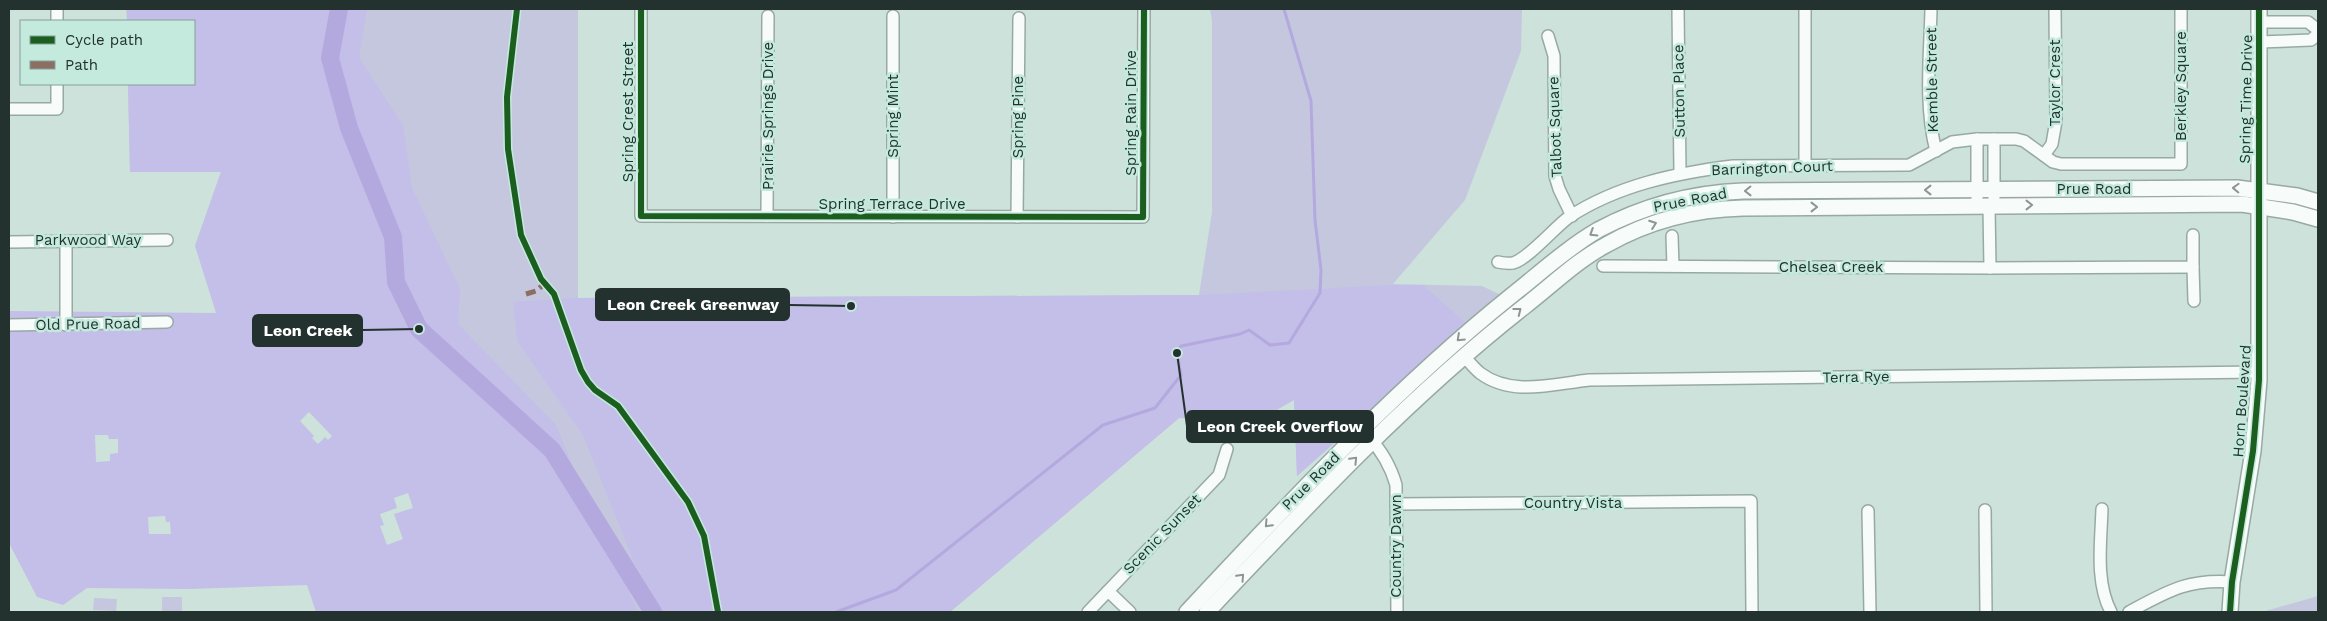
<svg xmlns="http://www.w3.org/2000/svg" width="2327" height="621" viewBox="0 0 2327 621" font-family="'Work Sans',sans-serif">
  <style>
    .green { fill: #c5c7df }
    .forest { fill: #c3bfe8; fill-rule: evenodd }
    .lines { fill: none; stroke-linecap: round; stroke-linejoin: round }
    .stream { stroke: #b4a9df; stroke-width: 3 }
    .river { stroke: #b4a9df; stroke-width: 18 }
    .street-casing { stroke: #98a9a3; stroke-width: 14 }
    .secondary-casing { stroke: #98a9a3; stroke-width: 18 }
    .street { stroke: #f7fbf9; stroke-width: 11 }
    .secondary { stroke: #f7fbf9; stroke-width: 15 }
    .quiet { stroke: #8d6e63; stroke-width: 5; stroke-dasharray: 10 5; stroke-linecap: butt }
    .cycleway-casing { stroke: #c4eade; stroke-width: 9 }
    .cycleway { stroke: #1b5e20; stroke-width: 6 }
    .oneway { stroke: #8d9694 }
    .labels { text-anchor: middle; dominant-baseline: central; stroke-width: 5; stroke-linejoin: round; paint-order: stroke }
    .street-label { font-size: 15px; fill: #23322e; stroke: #c4eade }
    .leader { fill: none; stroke: #23322e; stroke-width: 2 }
    .callout-dot { fill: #23322e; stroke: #c4eade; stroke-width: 2 }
    .callout { fill: #23322e; stroke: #23322e; stroke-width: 2 }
    .callout-label { font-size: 16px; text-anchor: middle; font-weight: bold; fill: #fff }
  </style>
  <rect width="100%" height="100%" fill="#cce2da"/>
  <g class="green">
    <polygon points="126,9 578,9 578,298 1199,295 1212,212 1212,20 1210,9 1522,9 1521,51 1465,200 1393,284 1482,286 1501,295 1297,476 1294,399 1179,418 950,612 596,612 195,246 221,172 130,172 128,84 194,84 194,21 127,21"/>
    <polygon points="2318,596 2318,612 2262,612"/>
    <rect x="162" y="597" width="20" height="14"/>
    <polygon points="94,598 117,599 116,611 93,610"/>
  </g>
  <g class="forest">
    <path d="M127,9H367L359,57L403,126L412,188L460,289L458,324L556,425L587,500L638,612H316L307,585L190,589L87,588L63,605L37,597L9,543V311L216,313L195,246L221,172H130L128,84H194V21H127ZM309,412L332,436L328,440L325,437L318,444L312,438L314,436L300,421ZM95,435H108L109,439H118V453L110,454V461L96,462ZM408,493L413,508L394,514L403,539L387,545L380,526L384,525L380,514L397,508L394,498ZM165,516L166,522H170L171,534H149L148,517Z"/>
    <polygon points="1393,285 1423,285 1468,325 1297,476 1294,400 1251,425 1179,418 950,612 663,612 634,562 583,435 517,341 513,302 577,298 1199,295"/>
  </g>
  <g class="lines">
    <polyline class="stream" points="836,612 896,590 1103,425 1155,408 1181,375 1177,353 1181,346 1240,334 1249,330 1270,345 1289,343 1320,293 1321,270 1315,220 1311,101 1284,9"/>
    <polyline class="river" points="339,9 330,58 349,128 393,237 396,282 419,329 552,450 653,612"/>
    <g class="street-casing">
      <g id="street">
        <polyline points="57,9 57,21"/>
        <polyline points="641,9 641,216 1143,217 1144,9"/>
        <polyline points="1678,9 1680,173"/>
        <polyline points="1805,9 1805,166"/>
        <path d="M1931,9C1930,55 1924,106 1936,151"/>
        <polyline points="2259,22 2308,22 2318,30"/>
        <polyline points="1548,36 1554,56 1555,176 1559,189 1572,216"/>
        <polyline points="2259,42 2311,40 2318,34"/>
        <polyline points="9,109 57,109 57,84"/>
        <polyline points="1977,139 1977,206"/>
        <polyline points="1994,139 1994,206"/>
        <polyline points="2044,155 2052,144 2056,121 2055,9"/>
        <polyline points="1989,206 1990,268 2193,267 2193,235"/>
        <polyline points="767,216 768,16"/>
        <polyline points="893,217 893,16"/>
        <polyline points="1017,217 1019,18"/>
        <polyline points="1672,236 1673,266"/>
        <polyline points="9,242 167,240"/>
        <path d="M1498,262C1503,263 1508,264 1513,263C1528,259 1554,228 1569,217C1618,185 1676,173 1733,166L1909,165L1952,142L1977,139H2016L2024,141L2053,162L2061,164H2181V9"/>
        <polyline points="1603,266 1990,268"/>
        <polyline points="2193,267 2194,301"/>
        <polyline points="9,325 167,322"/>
        <polyline points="66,325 66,241"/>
        <path d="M1464,356C1469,362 1474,368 1480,373C1512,397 1553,384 1589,380L2259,372"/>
        <path d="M1368,436C1381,450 1391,467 1396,485L1397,612"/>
        <polyline points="1396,504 1751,501 1752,612"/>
        <path d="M2102,509C2101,542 2095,582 2111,612"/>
        <polyline points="1985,510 1986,612"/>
        <polyline points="1868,511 1870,612"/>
        <polyline points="1108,591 1130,612"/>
        <polyline points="1088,612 1219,475 1227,449"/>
        <path d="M2129,612C2168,591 2187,579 2232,582"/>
      </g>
    </g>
    <g class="secondary-casing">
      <g id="secondary">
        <path d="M1187,612C1290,502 1393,391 1511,296C1539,274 1567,248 1598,230C1643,206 1692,193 1743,191L2237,188L2297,196L2318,202"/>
        <path d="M1207,612C1308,505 1409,397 1525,306C1551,286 1576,261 1606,245C1648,221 1695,209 1743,208L2242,204L2293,212L2318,219"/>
        <polyline points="2230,612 2232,582 2253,451 2259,380 2259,9"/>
      </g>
    </g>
    <use href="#street" class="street"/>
    <use href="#secondary" class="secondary"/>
    <polyline class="quiet" points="526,294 536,291 544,284"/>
    <g class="cycleway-casing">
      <g id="cycleway">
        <polyline points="517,9 507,97 508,149 521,235 541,279 554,294 581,370 588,382 595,390 618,406 688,502 704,536 718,612"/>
        <polyline points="641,9 641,216 1143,217 1144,9"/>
        <polyline points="2230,612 2232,582 2253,451 2259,380 2259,9"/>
      </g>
    </g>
    <use href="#cycleway" class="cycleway"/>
  </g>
  <defs><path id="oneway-chevron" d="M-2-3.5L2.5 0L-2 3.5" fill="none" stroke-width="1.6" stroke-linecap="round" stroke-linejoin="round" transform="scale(1.25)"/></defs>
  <g class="oneway">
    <use href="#oneway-chevron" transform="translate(2236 188) rotate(-178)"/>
    <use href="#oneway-chevron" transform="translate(1928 190) rotate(180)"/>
    <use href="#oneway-chevron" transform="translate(1748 191) rotate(179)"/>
    <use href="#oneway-chevron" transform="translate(2029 205)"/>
    <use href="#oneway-chevron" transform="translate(1814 207)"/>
    <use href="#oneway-chevron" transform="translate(1653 224) rotate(-20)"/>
    <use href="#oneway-chevron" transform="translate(1593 233) rotate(148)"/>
    <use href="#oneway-chevron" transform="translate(1518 311) rotate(-38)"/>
    <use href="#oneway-chevron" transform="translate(1460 338) rotate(137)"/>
    <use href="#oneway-chevron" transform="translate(1354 460) rotate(-46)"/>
    <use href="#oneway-chevron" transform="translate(1268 524) rotate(133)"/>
    <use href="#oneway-chevron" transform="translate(1241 577) rotate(-47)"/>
  </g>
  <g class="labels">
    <g class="street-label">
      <text transform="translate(1932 80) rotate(-91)">Kemble Street</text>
      <text transform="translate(2055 83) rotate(-90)">Taylor Crest</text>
      <text transform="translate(2181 86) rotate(-90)">Berkley Square</text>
      <text transform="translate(1679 91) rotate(-91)">Sutton Place</text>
      <text transform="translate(2246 99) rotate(-89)">Spring Time Drive</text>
      <text transform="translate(628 112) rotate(-90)">Spring Crest Street</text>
      <text transform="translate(1131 113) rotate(-90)">Spring Rain Drive</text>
      <text transform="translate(768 116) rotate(-90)">Prairie Springs Drive</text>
      <text transform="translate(893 116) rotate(-90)">Spring Mint</text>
      <text transform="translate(1018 117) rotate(-90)">Spring Pine</text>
      <text transform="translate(1555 127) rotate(-92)">Talbot Square</text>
      <text transform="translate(1772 168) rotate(-2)">Barrington Court</text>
      <text x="2094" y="189">Prue Road</text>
      <text transform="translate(1690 200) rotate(-11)">Prue Road</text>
      <text x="892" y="204">Spring Terrace Drive</text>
      <text x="88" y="240">Parkwood Way</text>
      <text x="1831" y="267">Chelsea Creek</text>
      <text transform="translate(88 324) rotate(-1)">Old Prue Road</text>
      <text transform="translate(1856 377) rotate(-1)">Terra Rye</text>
      <text transform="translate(2242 401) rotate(-86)">Horn Boulevard</text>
      <text transform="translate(1311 481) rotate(-45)">Prue Road</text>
      <text x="1573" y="503">Country Vista</text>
      <text transform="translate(1162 534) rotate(-46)">Scenic Sunset</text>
      <text transform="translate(1396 546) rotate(-90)">Country Dawn</text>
    </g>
  </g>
  <path class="leader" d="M851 306L789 305M419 329L362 330M1177 353L1187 426"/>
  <g class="callout-dot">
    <circle cx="851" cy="306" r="5"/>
    <circle cx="419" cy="329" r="5"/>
    <circle cx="1177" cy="353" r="5"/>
  </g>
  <g class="callout">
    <rect x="596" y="289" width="193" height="31" rx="5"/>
    <rect x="253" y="315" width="109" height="31" rx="5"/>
    <rect x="1187" y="411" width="186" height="31" rx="5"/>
  </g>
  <g class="callout-label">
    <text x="693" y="310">Leon Creek Greenway</text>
    <text x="308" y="336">Leon Creek</text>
    <text x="1280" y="432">Leon Creek Overflow</text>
  </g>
  <rect width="2327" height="621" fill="none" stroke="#23322e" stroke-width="20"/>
  <rect x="20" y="20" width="175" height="65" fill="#c4eade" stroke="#84a098"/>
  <rect x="30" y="36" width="25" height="8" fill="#1b5e20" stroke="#84a098"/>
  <text x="65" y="45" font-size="15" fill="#23322e">Cycle path</text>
  <rect x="30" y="61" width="25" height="8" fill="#8d6e63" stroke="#84a098"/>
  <text x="65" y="70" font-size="15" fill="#23322e">Path</text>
</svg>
